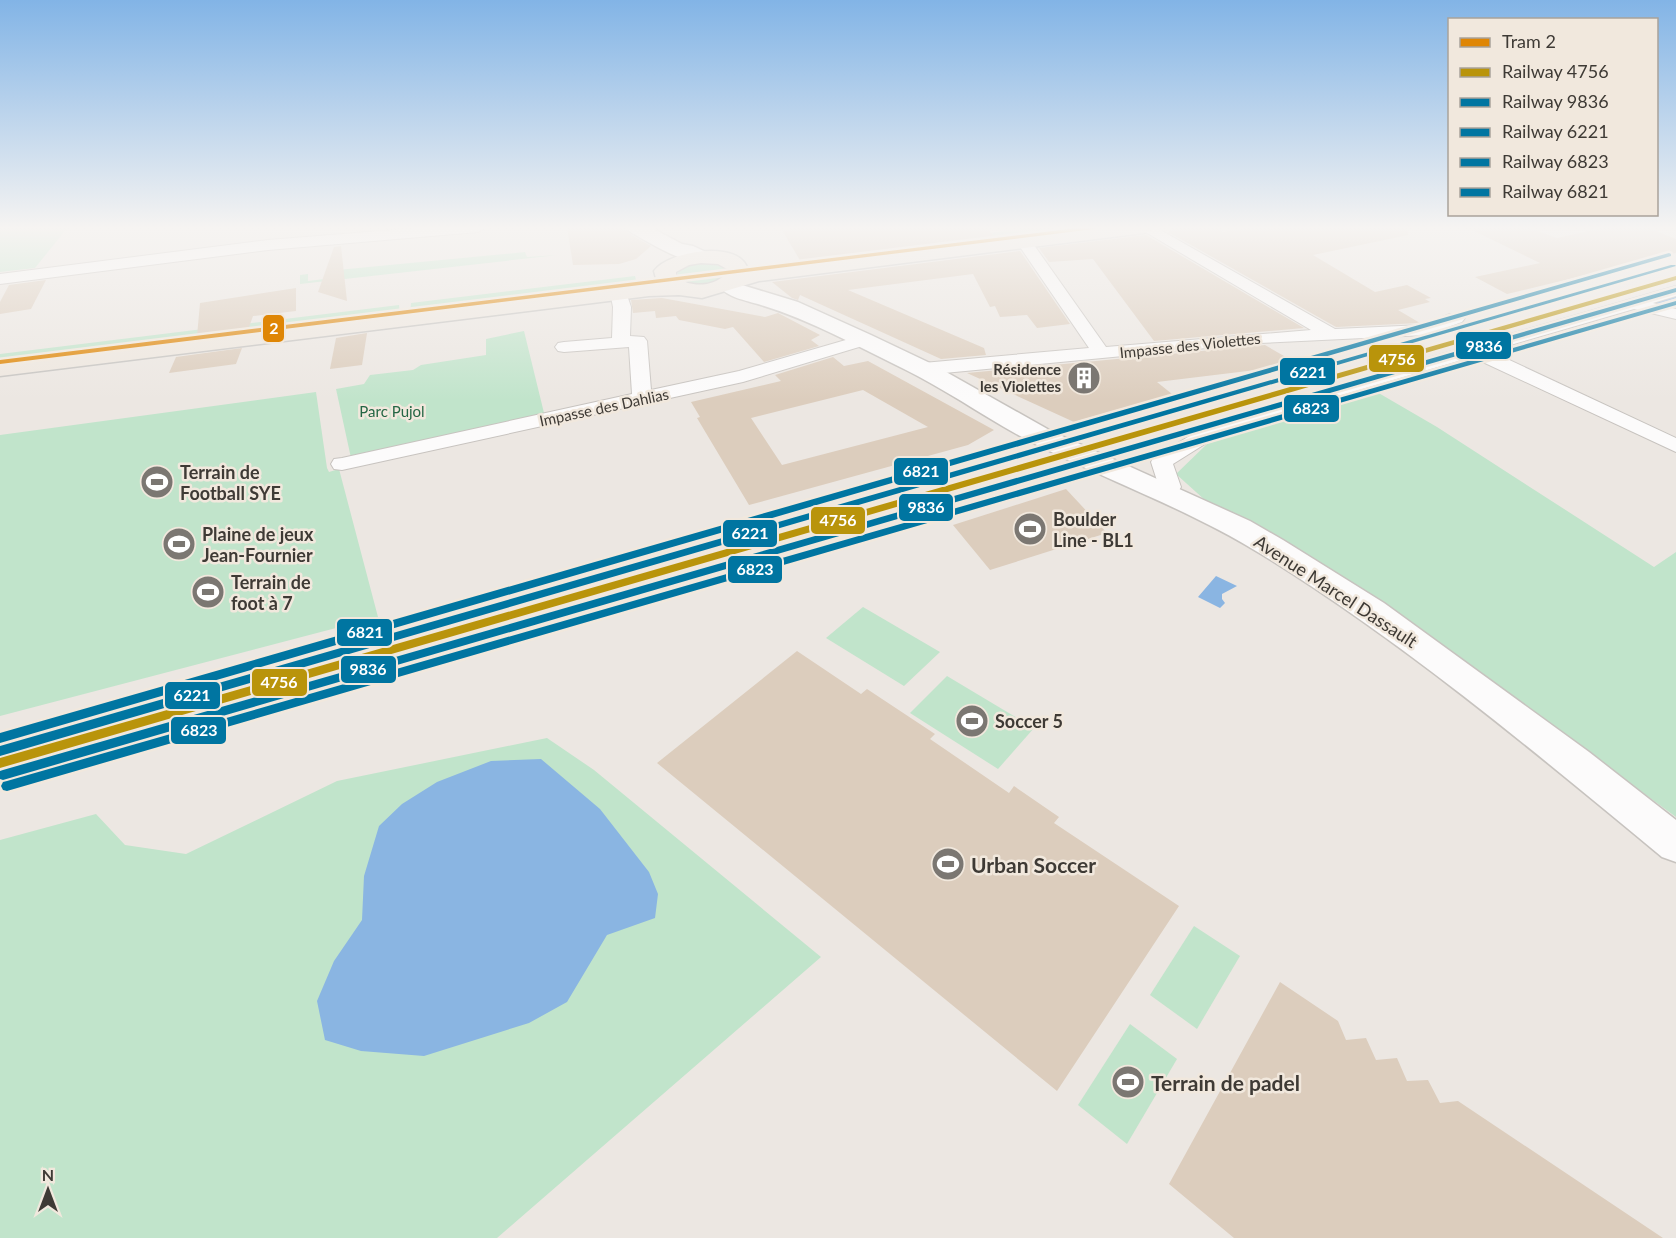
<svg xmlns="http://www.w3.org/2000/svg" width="1676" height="1238" viewBox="0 0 1676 1238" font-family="Lato,sans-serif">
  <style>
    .green { fill: #c1e4cb }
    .water { fill: #8ab5e2 }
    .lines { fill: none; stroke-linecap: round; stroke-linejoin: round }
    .stream { stroke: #8ab5e2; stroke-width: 4.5 }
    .building { fill: #dccdbd; fill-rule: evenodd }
    .street-casing { stroke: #c7c3bf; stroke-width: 2 }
    .secondary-casing { stroke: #c7c3bf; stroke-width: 3 }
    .primary-casing { stroke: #c6c4c1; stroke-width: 3 }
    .street { fill: #fcfbfb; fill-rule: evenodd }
    .secondary { fill: #fcfbfb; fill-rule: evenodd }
    .primary { fill: #eee7df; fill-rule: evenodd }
    .rail-1-casing { stroke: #f1e8dd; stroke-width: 5 }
    .rail-2-casing { stroke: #f1e8dd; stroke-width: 5 }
    .rail-3-casing { stroke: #f1e8dd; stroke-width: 5 }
    .rail-4-casing { stroke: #f1e8dd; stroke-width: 5 }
    .rail-5-casing { stroke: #f1e8dd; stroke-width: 5 }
    .rail-1 { fill: #b9940b; fill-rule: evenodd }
    .rail-2 { fill: #0075a1; fill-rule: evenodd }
    .rail-3 { fill: #0075a1; fill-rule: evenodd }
    .rail-4 { fill: #0075a1; fill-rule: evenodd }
    .rail-5 { fill: #0075a1; fill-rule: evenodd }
    .tram-1-casing { stroke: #f1e8dd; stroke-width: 5 }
    .tram-1 { fill: #df8605; fill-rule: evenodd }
    .labels { text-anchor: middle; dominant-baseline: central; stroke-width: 5; stroke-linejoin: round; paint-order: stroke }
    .far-street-label { font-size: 15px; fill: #3e3a35; stroke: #f1e8dd }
    .far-poi-label { font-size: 15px; font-weight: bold; fill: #3e3a35; stroke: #f1e8dd; text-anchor: end }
    .far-park-label { font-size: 15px; fill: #246644; stroke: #f1e8dd }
    .poi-label { font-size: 18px; font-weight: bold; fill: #3e3a35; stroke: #f1e8dd; text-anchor: start }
    .street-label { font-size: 18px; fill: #3e3a35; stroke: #f1e8dd }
    .near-poi-label { font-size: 21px; font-weight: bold; fill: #3e3a35; stroke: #f1e8dd; text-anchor: start }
    .line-badge { stroke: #f1e8dd; stroke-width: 2 }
    .badge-label { font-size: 16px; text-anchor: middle; font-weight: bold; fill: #fff }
  </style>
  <rect width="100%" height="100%" fill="#ece7e2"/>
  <g class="green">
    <polygon points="0,227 68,227 35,268 0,272"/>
    <polygon points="1038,227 1129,227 889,256 882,246"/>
    <polygon points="525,252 527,257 558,255 300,284 300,275 308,274 308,281 324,279 327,271"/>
    <path d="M700,262L715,264L725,269L724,277C710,284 687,291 677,275L681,268Z"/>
    <polygon points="635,276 638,288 410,316 411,303"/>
    <polygon points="399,305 400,317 0,367 0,354"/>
    <polygon points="524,331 544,413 351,458 336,389 364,384 370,375 413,370 421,365 486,355 486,339"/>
    <polygon points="1370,388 1437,427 1654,567 1676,552 1676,817 1373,595 1206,501 1176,474 1207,444"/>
    <polygon points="316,392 327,468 329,472 339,469 378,617 0,716 0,435"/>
    <polygon points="863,607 940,652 904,686 826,638"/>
    <polygon points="947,676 1034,728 998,769 910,713"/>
    <polygon points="547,738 594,770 821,957 497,1238 0,1238 0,840 96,814 125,845 186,854 337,781"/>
    <polygon points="1194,926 1240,956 1197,1029 1150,995"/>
    <polygon points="1130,1024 1177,1059 1127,1144 1078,1105"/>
  </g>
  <g class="water">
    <polygon points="1216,576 1237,586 1222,594 1222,599 1225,603 1220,608 1198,597"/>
    <polygon points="541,759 600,809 649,872 658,894 655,918 607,935 567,1002 529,1023 424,1056 361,1051 325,1040 317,1001 334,961 362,920 364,876 379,826 402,804 437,782 491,761"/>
  </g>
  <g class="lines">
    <polyline class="stream" points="1647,305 1676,296"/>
  </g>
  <g class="building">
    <polygon points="567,227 625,229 628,233 651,246 636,259 619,264 573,265"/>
    <polygon points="811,227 985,227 996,238 801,262 782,230"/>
    <polygon points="1174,227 1214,227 1223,232 1254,227 1407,227 1408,235 1313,255 1375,292 1407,285 1431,298 1425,299 1430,302 1398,310 1420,323 1336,327 1168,232"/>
    <polygon points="1466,227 1526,227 1557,238 1606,227 1646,227 1676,239 1676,253 1507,294 1475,277 1540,263"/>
    <polygon points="1146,235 1304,328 1154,341 1093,259 1049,262 1039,248"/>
    <polygon points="341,246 347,301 318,292 334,247"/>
    <polygon points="1020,251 1070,324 1037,328 1027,315 1000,317 995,306 990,307 973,274 848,290 984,348 986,355 941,359 800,295 798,300 792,298 772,282"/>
    <polygon points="46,280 31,309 0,314 0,302 9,285"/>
    <polygon points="296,288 296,311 253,316 248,330 197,336 200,303"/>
    <polygon points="662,298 765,317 778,313 820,335 811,340 819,346 764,362 733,327 725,329 679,320 676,316 656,318 655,311 633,313 631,300"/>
    <polygon points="367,333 362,365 330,369 336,338"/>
    <polygon points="1265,345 1291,360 1264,369 1157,382 1172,394 1074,422 967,373"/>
    <polygon points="242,348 236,364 169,373 176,357"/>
    <path d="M833,357L844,366L868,361L994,430L968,445L749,505L697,418L700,417L691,402L781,381L775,375ZM863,390L928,427L782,465L751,418Z"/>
    <polygon points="1066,489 1107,533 990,570 953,525"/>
    <polygon points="797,651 861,694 867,689 935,734 930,739 1009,793 1014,786 1059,817 1054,823 1179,906 1057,1091 657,763"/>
    <polygon points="1280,982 1338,1021 1346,1040 1366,1038 1376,1060 1397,1058 1407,1081 1428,1080 1440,1103 1458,1101 1663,1238 1234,1238 1169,1184"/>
  </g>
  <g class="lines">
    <g class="street-casing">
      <g id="street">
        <polygon points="430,227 486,227 478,232 268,250 0,284 0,274 268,240"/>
        <polygon points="1137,227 1155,227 1335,329 1423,325 1450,314 1462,314 1465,318 1462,322 1426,335 1259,343 923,375 916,373 914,369 916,365 923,363 1089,348 1016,241 1024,236 1029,238 1106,347 1311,330"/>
        <polygon points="1676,286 1676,296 1653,303 1676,309 1676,319 1634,309 1490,351 1676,438 1676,452 1472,357 1267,417 1224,432 1173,464 1181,487 1174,498 1166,500 1158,498 1155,493 1159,487 1151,462 1154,457 1210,424 1253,409"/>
        <polygon points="618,287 626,292 631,307 630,336 644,337 647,341 651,390 739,371 863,335 869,336 872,340 869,344 743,382 342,470 334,469 331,464 334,459 342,458 632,394 629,347 564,352 558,351 555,347 558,343 564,342 612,338 613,307 610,292"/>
      </g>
    </g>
    <g class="secondary-casing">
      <g id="secondary">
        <path d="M627,227H650L682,244L693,246L708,253L711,257L708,261C687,267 648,242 629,231Z"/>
        <path d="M728,278L736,279L742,285L798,302L871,335L932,364L1051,431L1250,521L1283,540L1384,603L1589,752L1676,820V862L1662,857C1534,751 1402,641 1261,554C1190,510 1109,481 1035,444C990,421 949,391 904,369C857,346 810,320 761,305C745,300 727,298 717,284L720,279Z"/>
      </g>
    </g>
    <g class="primary-casing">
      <path id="primary" d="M1100,227H1154L1151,231L1144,233L759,281L702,298L679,295L649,296L0,376V362L657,282L654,271C669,250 743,239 748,271ZM701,263L718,264L727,269L726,274C713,287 691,288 676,277V272L689,265Z"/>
    </g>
    <use href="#street" class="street"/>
    <use href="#secondary" class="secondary"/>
    <use href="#primary" class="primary"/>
    <g class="rail-1-casing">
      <polygon id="rail-1" points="1676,276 1676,280 0,768 0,758"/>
    </g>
    <g class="rail-2-casing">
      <polygon id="rail-2" points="1676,288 1676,292 3,780 0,779 0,771 3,770"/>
    </g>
    <g class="rail-3-casing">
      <polygon id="rail-3" points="1671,265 1675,265 1676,266 0,756 0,746"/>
    </g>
    <g class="rail-4-casing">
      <polygon id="rail-4" points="1676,301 1676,305 7,791 3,790 1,786 3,782 7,781"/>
    </g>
    <g class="rail-5-casing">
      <polygon id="rail-5" points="1669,253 1671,254 1671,256 0,743 0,733"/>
    </g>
    <use href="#rail-1" class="rail-1"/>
    <use href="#rail-2" class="rail-2"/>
    <use href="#rail-3" class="rail-3"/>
    <use href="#rail-4" class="rail-4"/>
    <use href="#rail-5" class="rail-5"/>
    <g class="tram-1-casing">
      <polygon id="tram-1" points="1085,227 1097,227 1094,229 0,364 0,360"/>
    </g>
    <use href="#tram-1" class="tram-1"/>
  </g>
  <linearGradient id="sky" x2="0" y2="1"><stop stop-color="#82b4e6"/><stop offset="0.57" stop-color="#f6f4f2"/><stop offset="1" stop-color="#f6f4f2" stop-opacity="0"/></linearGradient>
  <rect width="1676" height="400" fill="url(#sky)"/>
  <defs>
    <g id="building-disc" transform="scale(1.725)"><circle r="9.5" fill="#7b7772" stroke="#f1e8dd"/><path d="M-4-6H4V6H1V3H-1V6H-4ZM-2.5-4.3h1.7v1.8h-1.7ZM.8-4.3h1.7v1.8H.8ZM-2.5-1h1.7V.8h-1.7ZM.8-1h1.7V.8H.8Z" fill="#fff"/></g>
    <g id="stadium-disc" transform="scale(1.725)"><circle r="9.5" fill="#7b7772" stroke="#f1e8dd"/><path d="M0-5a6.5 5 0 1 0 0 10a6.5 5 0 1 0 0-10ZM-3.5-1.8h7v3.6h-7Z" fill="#fff"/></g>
  </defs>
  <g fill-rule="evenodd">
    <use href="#building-disc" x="1084" y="378"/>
    <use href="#stadium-disc" x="157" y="482"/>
    <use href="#stadium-disc" x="1030" y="529"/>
    <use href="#stadium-disc" x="179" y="544"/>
    <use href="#stadium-disc" x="208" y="592"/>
    <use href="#stadium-disc" x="972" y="721"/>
    <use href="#stadium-disc" x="948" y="864"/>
    <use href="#stadium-disc" x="1128" y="1082"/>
  </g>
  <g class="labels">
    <g class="far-street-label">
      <text transform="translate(1190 345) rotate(-6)">Impasse des Violettes</text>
      <text transform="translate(604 407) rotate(-12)">Impasse des Dahlias</text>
    </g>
    <g class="far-poi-label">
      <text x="1061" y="369">Résidence<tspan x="1061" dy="17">les Violettes</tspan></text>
    </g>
    <g class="far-park-label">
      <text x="392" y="411">Parc Pujol</text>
    </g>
    <g class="poi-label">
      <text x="180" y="472">Terrain de<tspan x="180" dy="21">Football SYE</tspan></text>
      <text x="1053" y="519">Boulder<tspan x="1053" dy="21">Line - BL1</tspan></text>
      <text x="202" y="534">Plaine de jeux<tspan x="202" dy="21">Jean-Fournier</tspan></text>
      <text x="231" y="582">Terrain de<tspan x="231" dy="21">foot à 7</tspan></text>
      <text x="995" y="721">Soccer 5</text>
    </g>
    <g class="street-label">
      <text transform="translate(1336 591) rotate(33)">Avenue Marcel Dassault</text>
    </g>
    <g class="near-poi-label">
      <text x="971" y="864">Urban Soccer</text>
      <text x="1151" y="1082">Terrain de padel</text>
    </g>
  </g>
  <g class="line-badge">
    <rect x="262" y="314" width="23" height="29" rx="6" fill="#df8605"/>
    <rect x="1455" y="331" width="57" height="29" rx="6" fill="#0075a1"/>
    <rect x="1368" y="344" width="57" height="29" rx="6" fill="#b9940b"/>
    <rect x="1279" y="357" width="57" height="29" rx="6" fill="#0075a1"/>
    <rect x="1283" y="394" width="57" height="29" rx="6" fill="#0075a1"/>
    <rect x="893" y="457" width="56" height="29" rx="6" fill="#0075a1"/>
    <rect x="898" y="493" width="56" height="29" rx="6" fill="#0075a1"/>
    <rect x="810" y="506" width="56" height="29" rx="6" fill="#b9940b"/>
    <rect x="722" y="519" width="56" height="29" rx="6" fill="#0075a1"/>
    <rect x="727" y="555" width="56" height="29" rx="6" fill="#0075a1"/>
    <rect x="336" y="618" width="57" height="29" rx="6" fill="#0075a1"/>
    <rect x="340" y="655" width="57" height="29" rx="6" fill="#0075a1"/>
    <rect x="251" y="668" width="57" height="29" rx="6" fill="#b9940b"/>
    <rect x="164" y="681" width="57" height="29" rx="6" fill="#0075a1"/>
    <rect x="170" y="716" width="57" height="29" rx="6" fill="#0075a1"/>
  </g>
  <g class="badge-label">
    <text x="274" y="334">2</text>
    <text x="1484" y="352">9836</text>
    <text x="1397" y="365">4756</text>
    <text x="1308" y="378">6221</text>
    <text x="1311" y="414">6823</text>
    <text x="921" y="477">6821</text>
    <text x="926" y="513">9836</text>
    <text x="838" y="526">4756</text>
    <text x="750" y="539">6221</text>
    <text x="755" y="575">6823</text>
    <text x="365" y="638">6821</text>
    <text x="368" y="675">9836</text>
    <text x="279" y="688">4756</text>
    <text x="192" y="701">6221</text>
    <text x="199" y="736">6823</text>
  </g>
  <rect x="1448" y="18" width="210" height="198" fill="#f1e8dd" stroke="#a9a29a" stroke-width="1.5"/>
  <rect x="1460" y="38" width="30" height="9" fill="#df8605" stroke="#a9a29a" stroke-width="1.5"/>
  <text x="1502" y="48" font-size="18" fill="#3e3a35">Tram 2</text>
  <rect x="1460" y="68" width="30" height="9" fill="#b9940b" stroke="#a9a29a" stroke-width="1.5"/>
  <text x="1502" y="78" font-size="18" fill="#3e3a35">Railway 4756</text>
  <rect x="1460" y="98" width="30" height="9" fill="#0075a1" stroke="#a9a29a" stroke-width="1.5"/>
  <text x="1502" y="108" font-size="18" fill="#3e3a35">Railway 9836</text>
  <rect x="1460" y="128" width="30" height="9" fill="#0075a1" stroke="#a9a29a" stroke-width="1.5"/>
  <text x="1502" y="138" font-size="18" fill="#3e3a35">Railway 6221</text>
  <rect x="1460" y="158" width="30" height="9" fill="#0075a1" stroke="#a9a29a" stroke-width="1.5"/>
  <text x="1502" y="168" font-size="18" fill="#3e3a35">Railway 6823</text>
  <rect x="1460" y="188" width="30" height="9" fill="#0075a1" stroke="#a9a29a" stroke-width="1.5"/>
  <text x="1502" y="198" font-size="18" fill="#3e3a35">Railway 6821</text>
  <g transform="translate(48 1190)" stroke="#f1e8dd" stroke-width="4.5" paint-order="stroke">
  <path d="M0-4.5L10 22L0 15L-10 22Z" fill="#3e3a35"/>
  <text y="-9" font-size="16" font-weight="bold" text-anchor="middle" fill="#3e3a35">N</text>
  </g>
</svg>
